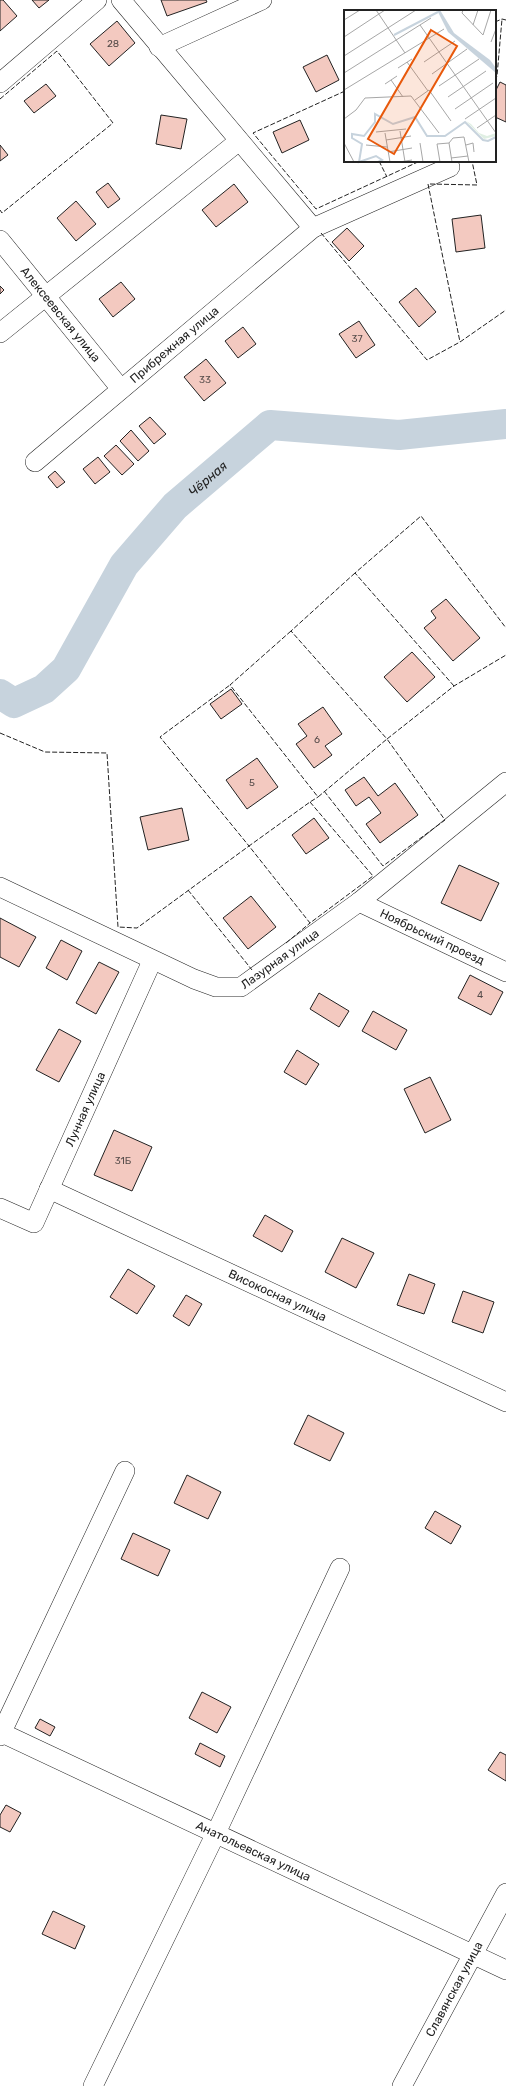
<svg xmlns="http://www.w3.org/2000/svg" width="506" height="2086" viewBox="0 0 506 2086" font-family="Rubik,sans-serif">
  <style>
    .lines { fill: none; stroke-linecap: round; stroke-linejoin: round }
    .river { stroke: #c7d3dd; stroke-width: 30 }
    .building { fill: #f3c9c0; stroke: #222 }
    .minor-casing { stroke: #222; stroke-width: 20 }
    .minor { stroke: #fff; stroke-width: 19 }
    .fence { stroke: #222; stroke-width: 1; stroke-dasharray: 5 2; stroke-linecap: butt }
    .labels { text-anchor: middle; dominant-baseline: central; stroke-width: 3; stroke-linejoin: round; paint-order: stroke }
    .number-label { font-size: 10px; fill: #564c4a }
    .street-label { font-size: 12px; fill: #222; stroke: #fff }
    .water-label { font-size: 13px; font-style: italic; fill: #222; stroke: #fff }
    .inset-river { fill: none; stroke: #c7d3dd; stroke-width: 2 }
    .inset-road { fill: none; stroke: #a7a7a7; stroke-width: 1 }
    .view { fill: #e8590c; fill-opacity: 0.15; stroke: #e8590c; stroke-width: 2 }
    .inset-edge { fill: none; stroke: #222; stroke-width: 2 }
  </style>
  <rect width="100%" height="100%" fill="#fff"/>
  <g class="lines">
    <path class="river" id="s1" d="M0,694L14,703L44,689L66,669L124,565L175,506L270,425L399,435L506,424"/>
  </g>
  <g class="building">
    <polygon points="0,0 3,0 17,16 0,31"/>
    <polygon points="32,0 49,0 39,8"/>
    <polygon points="161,0 206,0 207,2 167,16"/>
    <polygon points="117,21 135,43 109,66 90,44"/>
    <polygon points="327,55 339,80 316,92 303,67"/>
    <polygon points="500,82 506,85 506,122 495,117 495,92"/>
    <polygon points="46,84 56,96 34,113 24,101"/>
    <polygon points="161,115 187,119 181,149 156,144"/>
    <polygon points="300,120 309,140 282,153 273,132"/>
    <polygon points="0,145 8,155 0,161"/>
    <polygon points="108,183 120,199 108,208 96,192"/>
    <polygon points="234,184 248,202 216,227 202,210"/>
    <polygon points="76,201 96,224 76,241 57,218"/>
    <polygon points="481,215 485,248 456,252 452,219"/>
    <polygon points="347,228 364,246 349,261 332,242"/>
    <polygon points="121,282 135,299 113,317 99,299"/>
    <polygon points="0,286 4,290 0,294"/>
    <polygon points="416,288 436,312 419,327 399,302"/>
    <polygon points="359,321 375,345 356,358 339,334"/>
    <polygon points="243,327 256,344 238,358 225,341"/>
    <polygon points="206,359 226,383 204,401 184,377"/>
    <polygon points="150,417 166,434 154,444 139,426"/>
    <polygon points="131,430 149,451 138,461 120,441"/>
    <polygon points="116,445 134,464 122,475 104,456"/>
    <polygon points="98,457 110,472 95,484 83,469"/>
    <polygon points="55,471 65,482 57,488 48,477"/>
    <polygon points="446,599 480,638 453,661 424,628 436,618 431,611"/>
    <polygon points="412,652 435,677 407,702 384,677"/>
    <polygon points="231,689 242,704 221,719 210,704"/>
    <polygon points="323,707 342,734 325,746 332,755 314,768 296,744 307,736 298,724"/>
    <polygon points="257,758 278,787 247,809 226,780"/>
    <polygon points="364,777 378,796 395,783 418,815 380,843 366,824 381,813 369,797 356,806 345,790"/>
    <polygon points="182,808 189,840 148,850 140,817"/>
    <polygon points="314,818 329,838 306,854 292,835"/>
    <polygon points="459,865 499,883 481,921 441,903"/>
    <polygon points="251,896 276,927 248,949 223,918"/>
    <polygon points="0,918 36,937 19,967 0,957"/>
    <polygon points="61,940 82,951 67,980 46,968"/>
    <polygon points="99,962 119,972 96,1014 76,1003"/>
    <polygon points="470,975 503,992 491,1015 458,998"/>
    <polygon points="319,993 349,1011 339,1027 310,1009"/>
    <polygon points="373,1011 407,1030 396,1050 362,1031"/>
    <polygon points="59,1029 81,1041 59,1082 36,1070"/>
    <polygon points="297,1050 319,1064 306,1085 284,1072"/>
    <polygon points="430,1077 451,1120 425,1133 404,1089"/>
    <polygon points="114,1130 152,1147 132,1191 94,1175"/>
    <polygon points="265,1215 293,1231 282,1252 253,1236"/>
    <polygon points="342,1238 374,1253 356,1288 325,1272"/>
    <polygon points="128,1269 155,1286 137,1314 110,1297"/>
    <polygon points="409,1274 435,1284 424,1314 397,1305"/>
    <polygon points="463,1291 494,1302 483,1333 452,1322"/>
    <polygon points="186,1295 202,1304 189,1326 173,1316"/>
    <polygon points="308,1415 344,1433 330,1461 294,1444"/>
    <polygon points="187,1475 221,1492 208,1519 174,1503"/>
    <polygon points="435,1511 461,1526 451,1544 425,1528"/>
    <polygon points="133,1533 170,1550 158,1576 121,1559"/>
    <polygon points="202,1692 231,1707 217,1733 189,1718"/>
    <polygon points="40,1719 55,1727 50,1736 35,1728"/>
    <polygon points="200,1743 225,1756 220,1767 195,1754"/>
    <polygon points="500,1752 506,1755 506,1781 488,1770"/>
    <polygon points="6,1805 21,1813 10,1832 0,1827 0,1815"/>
    <polygon points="53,1911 85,1926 75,1949 42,1934"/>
  </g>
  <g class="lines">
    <g class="minor-casing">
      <g id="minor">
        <polyline points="121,0 313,228"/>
        <polyline points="159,47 262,0"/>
        <polyline points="0,83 97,0"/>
        <path id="s2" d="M0,240L121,389"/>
        <polyline points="0,333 239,141"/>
        <path id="s3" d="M35,462L313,228L450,167"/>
        <path id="s4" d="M0,887L194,979L216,987H241L359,902L506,782"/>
        <path id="s5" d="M359,902L506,972"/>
        <path id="s6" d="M49,1189L506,1402"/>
        <path id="s7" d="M0,1208L34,1223L152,961"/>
        <path id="s8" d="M0,1732L506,1970"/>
        <polyline points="0,1736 125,1471"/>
        <polyline points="93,2086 216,1833 340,1568"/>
        <path id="s9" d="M402,2086L506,1893"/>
      </g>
    </g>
    <use href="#minor" class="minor"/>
    <g class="fence">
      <polyline points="495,22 502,19 506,20"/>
      <polyline points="495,81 497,76 502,19"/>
      <polyline points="345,91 253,133 316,209 420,161"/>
      <polyline points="0,99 57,51 113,123 2,213 0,210"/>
      <polyline points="379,161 387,177"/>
      <polyline points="428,184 460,342"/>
      <polyline points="430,184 477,185 472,161"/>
      <polyline points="321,233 427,360 460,342 506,310"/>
      <polyline points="355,573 291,631 387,739 454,686 506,655"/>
      <polyline points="291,631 230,685 318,797 387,739 445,820 383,866 324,791"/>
      <polyline points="454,686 355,573 421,516 506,628"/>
      <polyline points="0,733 45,752 107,753 118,927 137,928 249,846 160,737 230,685"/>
      <polyline points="310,802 373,876 310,923 249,846 310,802 318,797"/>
      <polyline points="188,890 252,970"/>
      <polyline points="286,943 310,923"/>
    </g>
  </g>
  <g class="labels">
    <g class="number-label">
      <text x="113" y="44">28</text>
      <text x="357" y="339">37</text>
      <text x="205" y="380">33</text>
      <text x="317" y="740">6</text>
      <text x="252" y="783">5</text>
      <text x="480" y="995">4</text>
      <text x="123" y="1161">31Б</text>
    </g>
    <g class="street-label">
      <text stroke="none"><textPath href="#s2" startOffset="96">Алексеевская улица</textPath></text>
      <text stroke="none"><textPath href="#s3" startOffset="182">Прибрежная улица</textPath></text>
      <text stroke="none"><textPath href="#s5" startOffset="81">Ноябрьский проезд</textPath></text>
      <text stroke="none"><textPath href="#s4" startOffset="311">Лазурная улица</textPath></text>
      <text stroke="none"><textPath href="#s7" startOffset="162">Лунная улица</textPath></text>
      <text stroke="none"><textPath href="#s6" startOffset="252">Високосная улица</textPath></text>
      <text stroke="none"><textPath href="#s8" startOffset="280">Анатольевская улица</textPath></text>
      <text stroke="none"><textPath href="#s9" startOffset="110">Славянская улица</textPath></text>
    </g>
    <g class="water-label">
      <text stroke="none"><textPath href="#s1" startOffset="319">Чёрная</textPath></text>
    </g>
  </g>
  <g transform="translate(344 10)">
    <rect width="152" height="152" fill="#fff"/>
    <path d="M122,111L127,114L135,123L143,126L152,123V126L140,129Z" fill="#e0efe3"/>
    <path d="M93,0H96L110,23L146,50L152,58V63L104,22Z" fill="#c7d3dd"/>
    <path class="inset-river" d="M50,25L94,2M34,152L38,150L32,146L15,152L18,134L8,128V124L20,126L31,112V104L49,114L71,107L83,126H101L121,112L139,130L144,131L152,127"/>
    <path class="inset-road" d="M32,0L61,43M119,0L118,3L139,25L147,0M0,10L16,0M76,15L152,123M129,15L134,0M0,27L41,0M147,32L152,19M0,46L72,0M63,52L84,81M80,52L111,31M54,58L68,49M0,63L87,8M88,64L123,39M47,70L59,87M41,74L53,66M95,76L135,49M0,80L100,19M104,87L142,61M71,90L85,80L107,111M111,99L149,73M0,109L12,100L21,88L67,86L95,123M121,109L152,88M133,118L152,105M56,121L61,152M32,122L62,119M41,123L46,152M42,130L67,126M0,133L10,152M76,133L79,152M22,135L43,137M122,135L129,133L130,142M44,142L68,138M107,148L124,146M55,152L68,150M96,152L93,134L105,133M108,152L105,133L109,128L120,127L125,152"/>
    <path class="view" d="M87,20L113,36L50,144L24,129Z"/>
    <rect width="152" height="152" class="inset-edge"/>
  </g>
</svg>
